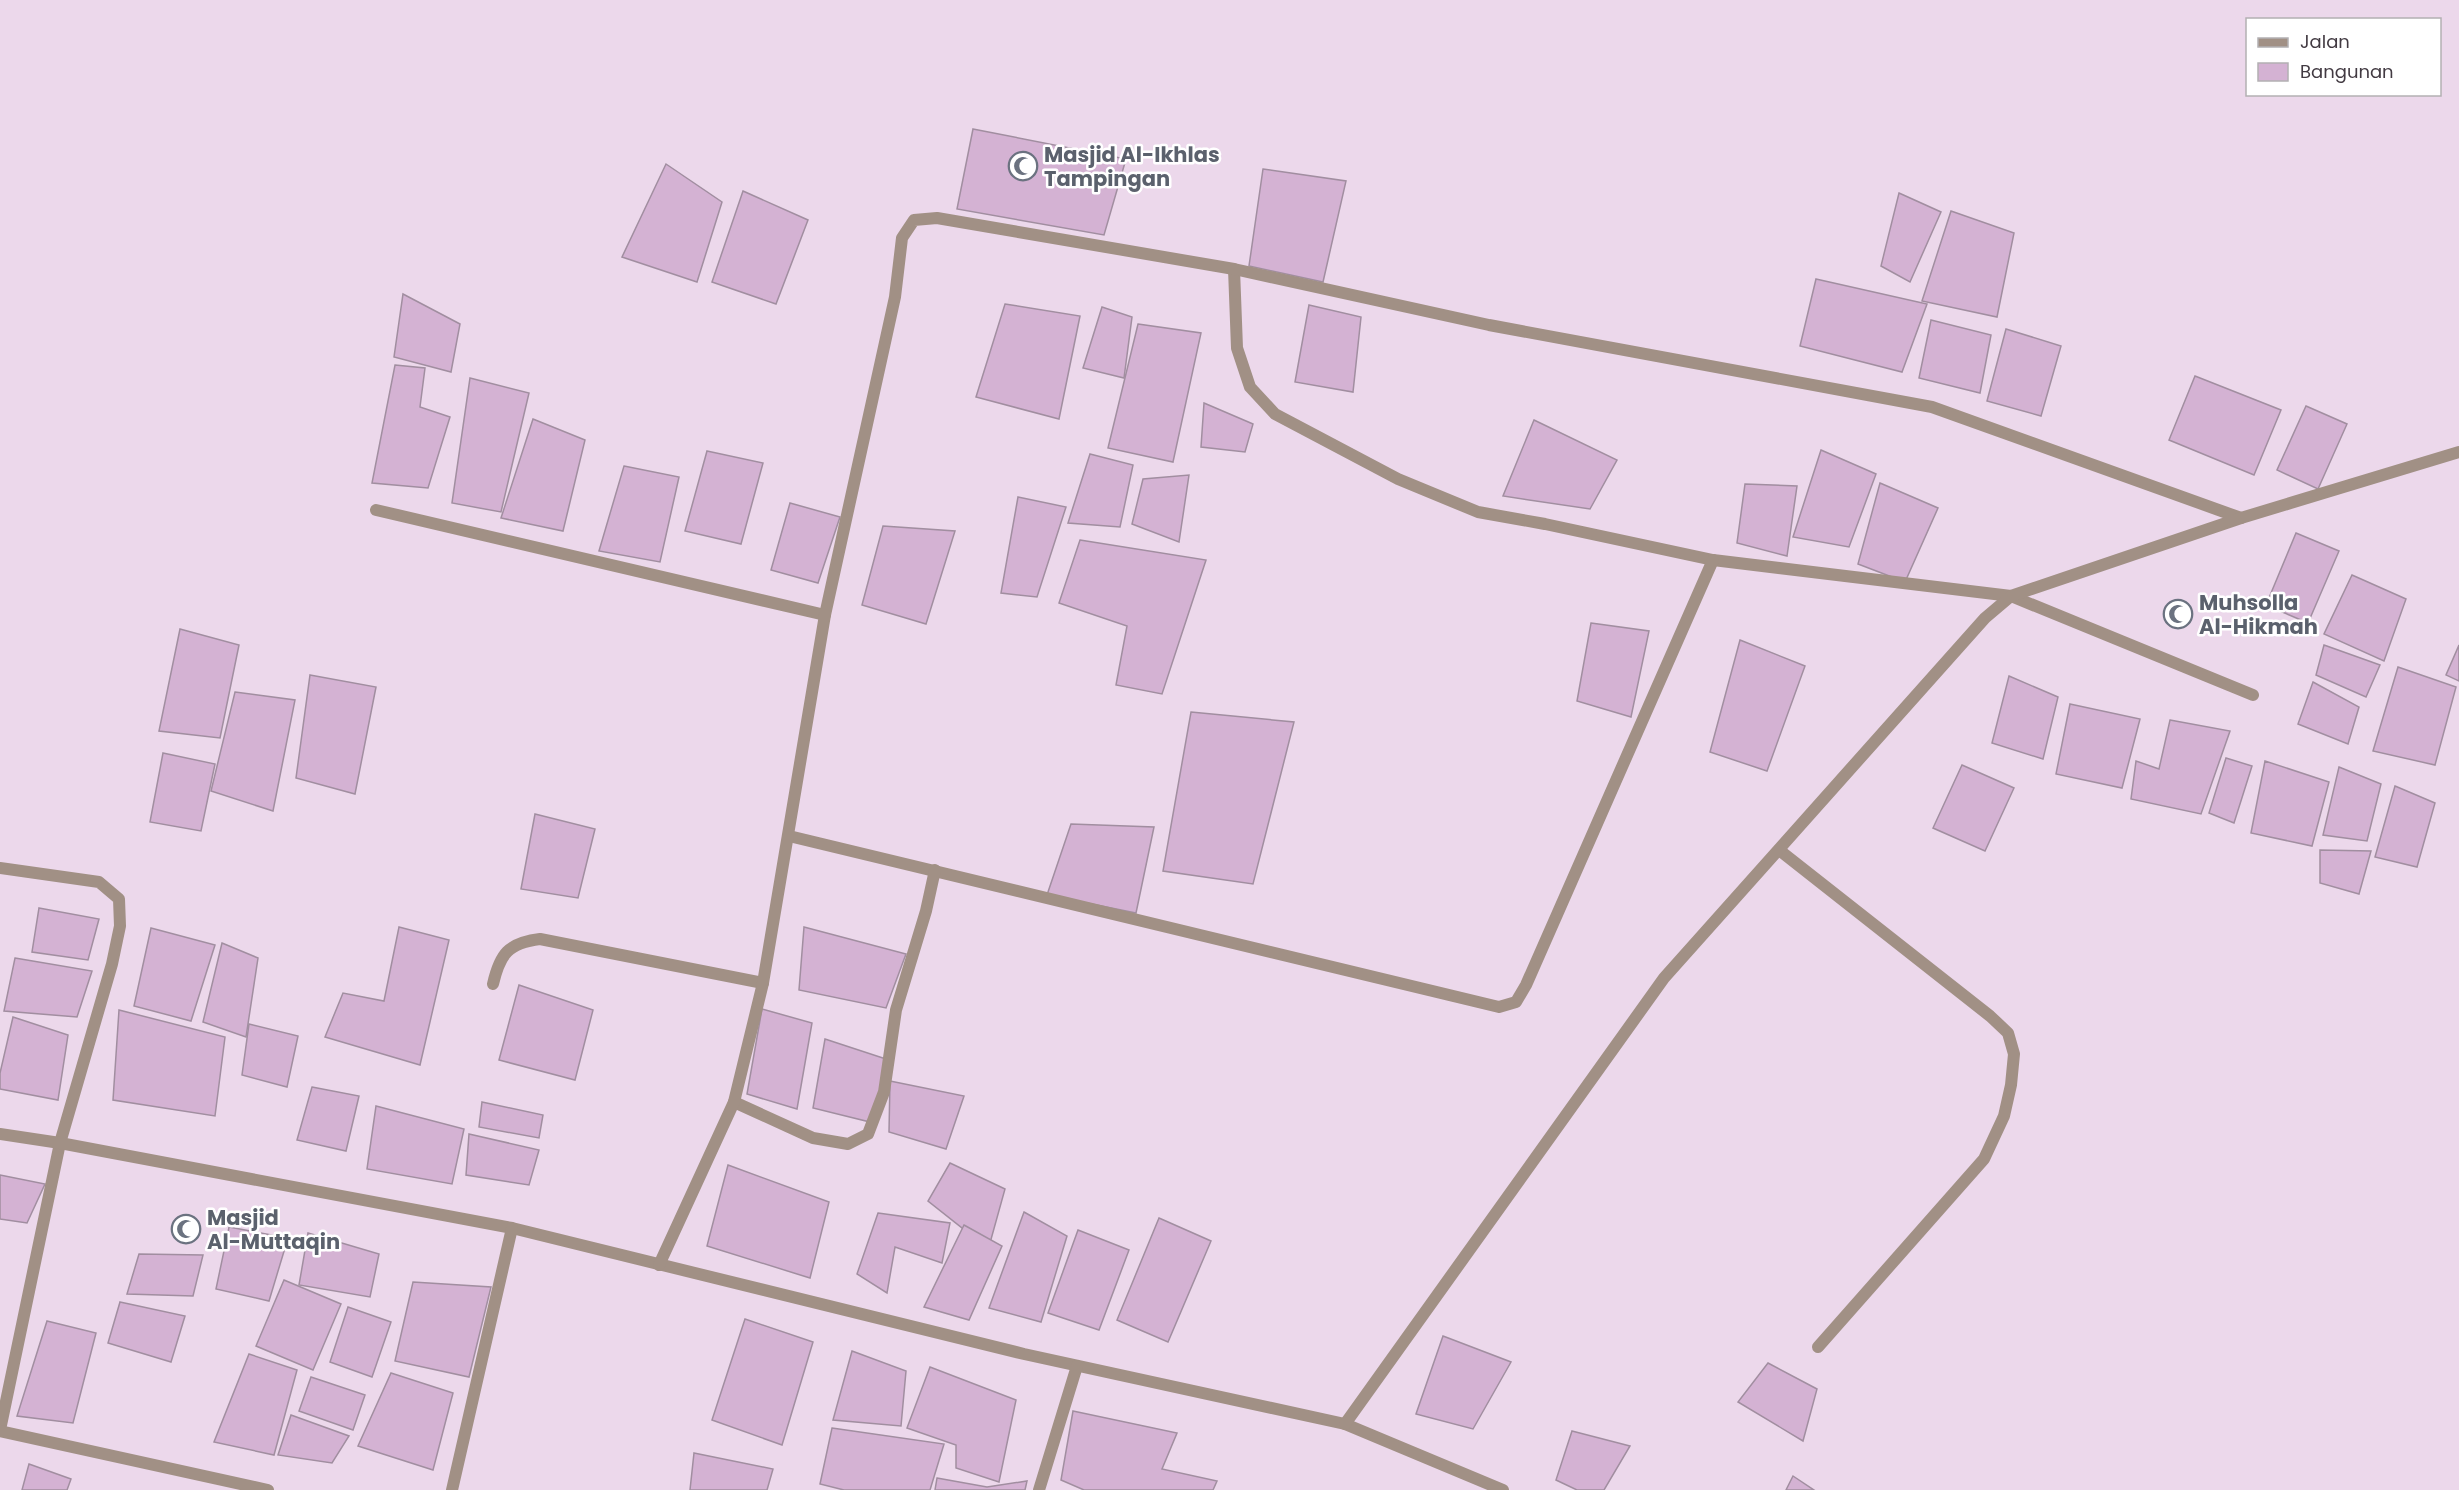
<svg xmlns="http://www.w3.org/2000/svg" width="2459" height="1490" viewBox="0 0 2459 1490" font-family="Poppins,sans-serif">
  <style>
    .building { fill: #d4b2d3; stroke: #a18ea0; stroke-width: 1.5 }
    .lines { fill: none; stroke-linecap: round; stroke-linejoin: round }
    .street { stroke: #a19085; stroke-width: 12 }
    .labels { text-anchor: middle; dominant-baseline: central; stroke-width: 5; stroke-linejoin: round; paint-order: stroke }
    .worship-label { font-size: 21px; font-weight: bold; fill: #5b616d; stroke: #fff; text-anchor: start }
  </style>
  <rect width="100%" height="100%" fill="#ecd8eb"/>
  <g class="building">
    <polygon points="973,129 1126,159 1104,235 957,209"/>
    <polygon points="666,164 722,202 697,282 622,257"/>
    <polygon points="1263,169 1346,181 1323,282 1249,266"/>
    <polygon points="743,191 808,220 776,304 712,282"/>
    <polygon points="1899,193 1941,212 1910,282 1881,266"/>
    <polygon points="1951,211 2014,233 1997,317 1922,301"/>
    <polygon points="1816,279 1927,304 1902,372 1800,346"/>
    <polygon points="403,294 460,324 451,372 394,357"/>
    <polygon points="1005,304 1080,316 1059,419 976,397"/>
    <polygon points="1309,305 1361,317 1353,392 1295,382"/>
    <polygon points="1102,307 1132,317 1124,378 1083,368"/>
    <polygon points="1931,320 1991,335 1980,393 1919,378"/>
    <polygon points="1138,324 1201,333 1173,462 1108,448"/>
    <polygon points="2006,329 2061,346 2041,416 1987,401"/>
    <polygon points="395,365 425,368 420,407 450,417 428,488 372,483"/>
    <polygon points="2195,376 2281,410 2254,475 2169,440"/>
    <polygon points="470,378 529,393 501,512 452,503"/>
    <polygon points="1204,403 1253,424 1245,452 1201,447"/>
    <polygon points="2306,406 2347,424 2318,489 2277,470"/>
    <polygon points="533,419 585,440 563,531 501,518"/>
    <polygon points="1534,420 1617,460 1590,509 1503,496"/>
    <polygon points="1821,450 1876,474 1849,547 1793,537"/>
    <polygon points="707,451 763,463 741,544 685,531"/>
    <polygon points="1090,454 1133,465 1120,527 1068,523"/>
    <polygon points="624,466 679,477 660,562 599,551"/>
    <polygon points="1189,475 1179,542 1132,524 1143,479"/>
    <polygon points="1880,483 1938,508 1905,582 1858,564"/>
    <polygon points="1745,484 1797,486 1787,556 1737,543"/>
    <polygon points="1018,497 1066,507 1037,597 1001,593"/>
    <polygon points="790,503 840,517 818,583 771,570"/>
    <polygon points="883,526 955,531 926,624 862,605"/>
    <polygon points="2296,533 2339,551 2308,623 2266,605"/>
    <polygon points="1080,540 1206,560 1162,694 1116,685 1127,626 1059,603"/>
    <polygon points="2352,575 2406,599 2384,661 2324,634"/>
    <polygon points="1591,623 1649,631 1631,717 1577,701"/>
    <polygon points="180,629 239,645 220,738 159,731"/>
    <polygon points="1740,640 1805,666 1767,771 1710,752"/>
    <polygon points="2324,645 2380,665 2366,697 2316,675"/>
    <polygon points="2459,645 2459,681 2446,675"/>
    <polygon points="2398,667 2456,687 2435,765 2373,751"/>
    <polygon points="310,675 376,687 355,794 296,778"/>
    <polygon points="2009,676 2058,697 2043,759 1992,743"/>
    <polygon points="2313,682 2359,707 2348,744 2298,724"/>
    <polygon points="235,692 295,700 273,811 211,791"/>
    <polygon points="2070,704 2140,719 2122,788 2056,774"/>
    <polygon points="1191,712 1294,722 1253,884 1163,871"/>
    <polygon points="2170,720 2230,731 2201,814 2131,799 2136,761 2159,769"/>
    <polygon points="163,753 215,764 201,831 150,822"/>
    <polygon points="2226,758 2252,766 2234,823 2209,813"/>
    <polygon points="2265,761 2329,782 2312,846 2251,833"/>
    <polygon points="1962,765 2014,788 1985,851 1933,828"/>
    <polygon points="2339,767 2381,784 2367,841 2323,835"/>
    <polygon points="2395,786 2435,803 2417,867 2375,857"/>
    <polygon points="535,814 595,829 578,898 521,889"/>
    <polygon points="1071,824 1154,827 1136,913 1047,895"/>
    <polygon points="2320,850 2371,851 2359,894 2320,883"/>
    <polygon points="39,908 99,919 88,960 32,952"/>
    <polygon points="399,927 449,940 420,1065 325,1037 343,993 384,1001"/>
    <polygon points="804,927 906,954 886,1008 799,990"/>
    <polygon points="151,928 215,945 191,1021 134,1006"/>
    <polygon points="222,943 258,958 246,1037 203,1022"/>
    <polygon points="15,958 92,971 77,1017 4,1011"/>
    <polygon points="519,985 593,1010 575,1080 499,1060"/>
    <polygon points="762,1009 812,1023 797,1109 747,1094"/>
    <polygon points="119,1010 225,1037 215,1116 113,1100"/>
    <polygon points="13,1017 68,1035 58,1100 0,1089 0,1073"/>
    <polygon points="249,1024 298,1036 287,1087 242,1075"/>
    <polygon points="825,1039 889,1060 870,1122 813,1108"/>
    <polygon points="890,1081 964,1096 946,1149 889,1132"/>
    <polygon points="312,1087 359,1096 346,1151 297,1140"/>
    <polygon points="482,1102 543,1115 539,1138 479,1127"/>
    <polygon points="376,1106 464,1129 452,1184 367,1169"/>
    <polygon points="469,1134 539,1150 529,1185 466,1175"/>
    <polygon points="950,1163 1005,1189 990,1243 971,1235 928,1201"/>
    <polygon points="728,1165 829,1202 810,1278 707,1246"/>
    <polygon points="0,1175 45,1184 27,1223 0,1219"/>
    <polygon points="1024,1212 1067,1236 1041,1322 989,1308"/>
    <polygon points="878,1213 950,1223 942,1263 895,1247 887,1293 857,1274"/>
    <polygon points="1159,1218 1211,1241 1168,1342 1117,1320"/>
    <polygon points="964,1225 1002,1246 969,1320 924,1307"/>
    <polygon points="229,1227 288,1238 269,1301 216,1289"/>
    <polygon points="1078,1230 1129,1250 1099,1330 1048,1313"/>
    <polygon points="308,1233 379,1254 370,1297 299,1285"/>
    <polygon points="139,1254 203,1255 193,1296 127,1294"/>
    <polygon points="284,1280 341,1304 313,1370 256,1346"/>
    <polygon points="413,1282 491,1287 469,1377 395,1361"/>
    <polygon points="120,1302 185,1316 171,1362 108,1343"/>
    <polygon points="348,1307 391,1322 372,1377 330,1362"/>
    <polygon points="745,1319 813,1342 782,1445 712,1420"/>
    <polygon points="47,1321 96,1333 73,1423 17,1416"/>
    <polygon points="1443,1336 1511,1362 1473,1429 1416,1414"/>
    <polygon points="852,1351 906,1371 901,1426 833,1420"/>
    <polygon points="249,1354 297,1370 274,1455 214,1442"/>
    <polygon points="1768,1363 1817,1389 1803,1441 1738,1402"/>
    <polygon points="930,1367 1016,1400 999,1482 956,1468 956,1445 907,1428"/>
    <polygon points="391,1373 453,1393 433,1470 358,1446"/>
    <polygon points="311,1377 365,1395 353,1430 299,1411"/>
    <polygon points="1073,1411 1177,1433 1162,1469 1217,1481 1213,1490 1084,1490 1061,1480"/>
    <polygon points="291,1415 349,1436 332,1463 278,1455"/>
    <polygon points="832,1428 944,1444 930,1490 844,1490 820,1484"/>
    <polygon points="1572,1431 1630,1446 1604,1490 1577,1490 1556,1480"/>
    <polygon points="694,1453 773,1469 767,1490 690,1490"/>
    <polygon points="29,1464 71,1479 67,1490 22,1490"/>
    <polygon points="1793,1476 1814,1490 1786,1490"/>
    <polygon points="937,1478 987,1487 1027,1481 1025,1490 935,1490"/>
  </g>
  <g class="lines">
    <g class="street">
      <polyline points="1234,269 1237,348 1250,387 1275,414 1398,479 1478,512 1545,524 1713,560 2011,596 2253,695"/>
      <polyline points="376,510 825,615"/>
      <polyline points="789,836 1499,1007 1516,1002 1526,985 1713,560"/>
      <polyline points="1779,850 1990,1016 2008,1033 2014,1054 2011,1085 2004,1116 1984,1159 1818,1347"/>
      <polyline points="0,868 99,882 119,899 120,926 112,964 60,1143 0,1430"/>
      <path d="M493,984C500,954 508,943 540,939L763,983"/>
      <polyline points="734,1102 813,1138 848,1144 868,1134 884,1092 896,1010 926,911 935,870"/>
      <polyline points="0,1134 60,1143 512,1228 1024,1354 1345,1424 1503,1490"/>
      <polyline points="659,1265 734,1102 763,983 825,615 895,297 902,238 914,220 937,218 1234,269 1489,325 1932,407 2241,518"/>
      <polyline points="1345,1424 1664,978 1985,618 2011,596 2241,518 2459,452"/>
      <polyline points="0,1431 268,1490"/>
      <polyline points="452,1490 512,1228"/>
      <polyline points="1039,1490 1077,1366"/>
    </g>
  </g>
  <defs>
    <g id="mosque-ring" transform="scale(1.5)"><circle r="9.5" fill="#fff" stroke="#6b7280" stroke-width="1.5"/><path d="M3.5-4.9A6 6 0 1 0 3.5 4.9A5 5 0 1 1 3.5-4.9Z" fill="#6b7280"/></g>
  </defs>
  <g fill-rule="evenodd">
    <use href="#mosque-ring" x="1023" y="166"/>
    <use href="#mosque-ring" x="2178" y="614"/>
    <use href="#mosque-ring" x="186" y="1229"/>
  </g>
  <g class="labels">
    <g class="worship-label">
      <text x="1044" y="154">Masjid Al-Ikhlas<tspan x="1044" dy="24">Tampingan</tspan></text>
      <text x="2199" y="602">Muhsolla<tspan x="2199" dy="24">Al-Hikmah</tspan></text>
      <text x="207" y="1217">Masjid<tspan x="207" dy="24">Al-Muttaqin</tspan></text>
    </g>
  </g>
  <rect x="2246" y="18" width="195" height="78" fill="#ffffff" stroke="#b3b0b3" stroke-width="1.5"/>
  <rect x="2258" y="38" width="30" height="9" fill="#a19085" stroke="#b3b0b3" stroke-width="1.5"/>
  <text x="2300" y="48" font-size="18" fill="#423a42">Jalan</text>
  <rect x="2258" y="63" width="30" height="18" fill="#d4b2d3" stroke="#b3b0b3" stroke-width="1.5"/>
  <text x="2300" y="78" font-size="18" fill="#423a42">Bangunan</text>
</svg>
